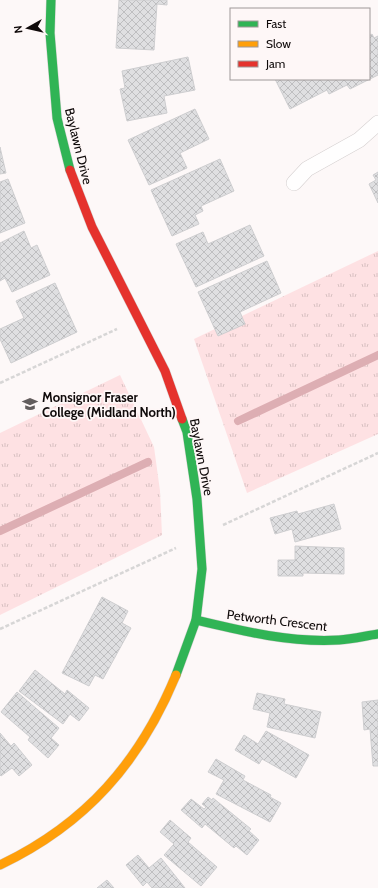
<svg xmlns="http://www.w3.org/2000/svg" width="378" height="888" viewBox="0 0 378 888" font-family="Cabin,sans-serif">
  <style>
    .grass { fill: url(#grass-tufts) }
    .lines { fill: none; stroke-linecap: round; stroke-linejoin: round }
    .stream { stroke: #ddaeb3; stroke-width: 8 }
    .building { fill: url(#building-cross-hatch); stroke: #ceced0 }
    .lane-casing { stroke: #d5d0d0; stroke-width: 16 }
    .fast-casing { stroke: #d5d0d0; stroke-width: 10 }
    .slow-casing { stroke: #d5d0d0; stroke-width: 10 }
    .jam-casing { stroke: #d5d0d0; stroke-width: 10 }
    .path { stroke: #d7d6d6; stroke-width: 2.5; stroke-dasharray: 4 2; stroke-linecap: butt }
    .lane { stroke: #fffefe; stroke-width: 15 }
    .fast { stroke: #30b455; stroke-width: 9 }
    .slow { stroke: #ff9f0a; stroke-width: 9 }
    .jam { stroke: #e5322d; stroke-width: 9 }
    .labels { text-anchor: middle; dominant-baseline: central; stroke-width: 3.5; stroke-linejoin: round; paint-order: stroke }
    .street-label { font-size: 13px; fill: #0f0a0a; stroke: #fef7f7 }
    .poi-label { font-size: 13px; font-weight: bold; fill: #0f0a0a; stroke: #fef7f7; text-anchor: start }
  </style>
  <defs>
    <pattern id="grass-tufts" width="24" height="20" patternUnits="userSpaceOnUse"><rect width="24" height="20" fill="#fee1e3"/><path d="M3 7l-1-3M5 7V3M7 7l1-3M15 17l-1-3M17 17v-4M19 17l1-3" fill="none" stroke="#d8c0c1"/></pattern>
    <pattern id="building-cross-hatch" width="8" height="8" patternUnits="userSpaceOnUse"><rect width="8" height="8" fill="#dfdfe1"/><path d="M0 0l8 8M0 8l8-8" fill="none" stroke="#bebec0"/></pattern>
  </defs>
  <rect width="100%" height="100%" fill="#fdf8f8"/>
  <g class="grass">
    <polygon points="378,251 378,434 247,493 194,339"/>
    <polygon points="120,375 154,447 160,491 162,535 0,615 0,433"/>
  </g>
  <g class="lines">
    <g class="stream">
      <polyline points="238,421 378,355"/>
      <polyline points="0,531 148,462"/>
    </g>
  </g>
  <g class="building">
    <polygon points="119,0 167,0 167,5 157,4 154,50 116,48"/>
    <polygon points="372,34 374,38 378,36 378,75 350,89 347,85 329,94 327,90 290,109 275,79 369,79 369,36"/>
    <polygon points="188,57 195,90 164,96 167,113 127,121 120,89 125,88 122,71"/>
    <polygon points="195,109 209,139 180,153 187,168 149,185 128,140"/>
    <polygon points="0,147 6,173 0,174"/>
    <polygon points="220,159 234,191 201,206 203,211 195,215 199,224 172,236 151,190"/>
    <polygon points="378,172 378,203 369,184 376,180 373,175"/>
    <polygon points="8,179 25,223 0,233 0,182"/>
    <polygon points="250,225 264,256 196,287 176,244 203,232 208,244"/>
    <polygon points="24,231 31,248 37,245 50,275 12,292 5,278 0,281 0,243"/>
    <polygon points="267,261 281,293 240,312 245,324 218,336 198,292"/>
    <polygon points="55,283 77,332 11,363 0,339 0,329 24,318 16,301"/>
    <polygon points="334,504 341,529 295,542 292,529 275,534 270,518 297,511 298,514"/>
    <polygon points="295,546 344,548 344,574 303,573 303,576 278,576 278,560 295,560"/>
    <polygon points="102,597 128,611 122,623 131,628 103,679 95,675 89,686 62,673"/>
    <polygon points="35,670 65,694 67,690 89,708 79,721 70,714 63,724 19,691"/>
    <polygon points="17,692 59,728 51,738 59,745 48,758 28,740 30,737 1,712"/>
    <polygon points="257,693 285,699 284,704 321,712 315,738 267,727 270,713 253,709"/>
    <polygon points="378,700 378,766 373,766 370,729 364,730 362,702"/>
    <polygon points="266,731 309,755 296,778 262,759 259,764 235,750 244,735 258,744"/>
    <polygon points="0,733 11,746 14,743 32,765 19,776 12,768 1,776 0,775"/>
    <polygon points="216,759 245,776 243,780 271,795 270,797 281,803 270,822 216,794 224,780 208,772"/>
    <polygon points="208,797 212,800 213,798 251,829 249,831 259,840 247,855 236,846 234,848 205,824 202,828 181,810 191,799 204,809 206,807 202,804"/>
    <polygon points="170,820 191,838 188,842 217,867 201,886 164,855 174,844 160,832"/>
    <polygon points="138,855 149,868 161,858 185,888 152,888 147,882 143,886 126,865"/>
    <polygon points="107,880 114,888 97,888"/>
  </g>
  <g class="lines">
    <g class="lane-casing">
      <polyline id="lane" points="294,183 307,169 359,140 378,123"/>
    </g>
    <g class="fast-casing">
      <g id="fast">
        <polyline points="51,0 50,33 57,118 70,170"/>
        <path d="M196,620C242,631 291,643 339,640C352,639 365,636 378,634"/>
        <polyline points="176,675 196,620 202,569 197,499 187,432 182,419"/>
      </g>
    </g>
    <g class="slow-casing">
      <path id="slow" d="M0,865C86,824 140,762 176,675"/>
    </g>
    <g class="jam-casing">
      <polyline id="jam" points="70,170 92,227 165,371 182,419"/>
    </g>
    <g class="path">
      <polyline points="0,383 117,329"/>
      <polyline points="223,525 378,453"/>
      <polyline points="0,629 176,548"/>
    </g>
    <use href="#lane" class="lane"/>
    <use href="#fast" class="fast"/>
    <use href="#slow" class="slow"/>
    <use href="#jam" class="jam"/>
  </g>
  <defs>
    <g id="school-bare" transform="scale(1.2)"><path d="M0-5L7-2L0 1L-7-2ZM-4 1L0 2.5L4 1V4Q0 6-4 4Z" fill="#625d5d" stroke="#fef7f7" stroke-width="2.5" paint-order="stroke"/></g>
  </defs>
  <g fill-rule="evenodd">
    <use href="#school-bare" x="30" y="404"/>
  </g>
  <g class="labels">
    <g class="street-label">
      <text transform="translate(79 146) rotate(76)">Baylawn Drive</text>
      <text transform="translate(202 457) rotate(79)">Baylawn Drive</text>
      <text transform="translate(277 620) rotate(7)">Petworth Crescent</text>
    </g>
    <g class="poi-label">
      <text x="42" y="397">Monsignor Fraser<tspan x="42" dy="15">College (Midland North)</tspan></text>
    </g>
  </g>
  <rect x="230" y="8" width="140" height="72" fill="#fef7f7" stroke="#9e9898"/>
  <rect x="238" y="21" width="20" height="6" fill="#30b455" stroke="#9e9898"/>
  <text x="266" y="28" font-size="12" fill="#0f0a0a">Fast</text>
  <rect x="238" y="41" width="20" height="6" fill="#ff9f0a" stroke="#9e9898"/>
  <text x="266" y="48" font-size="12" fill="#0f0a0a">Slow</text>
  <rect x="238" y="61" width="20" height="6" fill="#e5322d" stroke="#9e9898"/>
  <text x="266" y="68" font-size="12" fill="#0f0a0a">Jam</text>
  <g transform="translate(28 28) rotate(262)" stroke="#fef7f7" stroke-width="3" paint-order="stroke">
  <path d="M0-3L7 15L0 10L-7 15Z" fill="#0f0a0a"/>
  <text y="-6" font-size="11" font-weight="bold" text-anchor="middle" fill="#0f0a0a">N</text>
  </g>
</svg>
